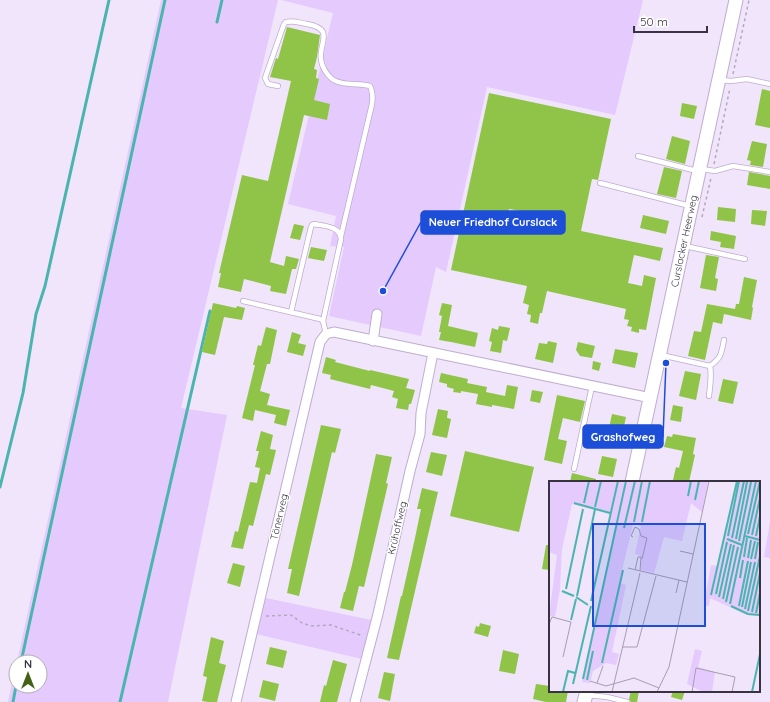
<svg xmlns="http://www.w3.org/2000/svg" width="770" height="702" viewBox="0 0 770 702" font-family="Quicksand,sans-serif">
  <style>
    .green { fill: #e5cafd }
    .lines { fill: none; stroke-linecap: round; stroke-linejoin: round }
    .stream { stroke: #4ab5ae; stroke-width: 3 }
    .building { fill: #8fc448; fill-rule: evenodd }
    .service-casing { stroke: #bfacce; stroke-width: 6 }
    .minor-casing { stroke: #bfacce; stroke-width: 11 }
    .secondary-casing { stroke: #bfacce; stroke-width: 15 }
    .path { stroke: #b3a9bc; stroke-width: 1.5; stroke-dasharray: 3 3; stroke-linecap: butt }
    .service { stroke: #fff; stroke-width: 4.5 }
    .minor { stroke: #fff; stroke-width: 9 }
    .secondary { stroke: #fff; stroke-width: 13 }
    .labels { text-anchor: middle; dominant-baseline: central; stroke-width: 3; stroke-linejoin: round; paint-order: stroke }
    .street-label { font-size: 10px; fill: #393240; stroke: #fff }
    .inset-river { fill: none; stroke: #4ab5ae; stroke-width: 2 }
    .inset-road { fill: none; stroke: #a79db0; stroke-width: 1 }
    .view { fill: #1d4ed8; fill-opacity: 0.15; stroke: #1d4ed8; stroke-width: 2 }
    .inset-edge { fill: none; stroke: #393240; stroke-width: 2 }
    .leader { fill: none; stroke: #1d4ed8; stroke-width: 1.5 }
    .callout-dot { fill: #1d4ed8; stroke: #fff; stroke-width: 1.5 }
    .callout { fill: #1d4ed8; stroke: #1d4ed8; stroke-width: 1.5 }
    .callout-label { font-size: 11px; text-anchor: middle; font-weight: bold; fill: #fff }
  </style>
  <rect width="100%" height="100%" fill="#f0e5fa"/>
  <g class="green">
    <polygon points="161,0 278,0 181,408 227,415 168,702 8,702 16,665 16,686 40,686 40,662 17,662"/>
    <polygon points="281,0 643,0 615,115 487,87 446,272 436,267 421,336 329,316 344,247 330,246 336,216 288,204 333,13"/>
    <polygon points="770,522 770,558 764,557"/>
    <polygon points="261,597 376,621 366,660 252,633"/>
  </g>
  <g class="lines">
    <g class="stream">
      <polyline points="217,22 222,0"/>
      <polyline points="0,487 23,393 36,314 45,286 109,0"/>
      <polyline points="21,662 165,0"/>
      <polyline points="13,702 16,686"/>
      <polyline points="120,702 210,311"/>
    </g>
  </g>
  <g class="building">
    <polygon points="287,27 320,35 317,57 314,69 317,70 316,78 319,79 314,100 330,104 327,120 304,115 270,262 284,266 286,256 299,259 296,269 292,269 286,294 270,291 271,286 244,279 241,292 218,287 221,273 219,273 242,175 268,181 291,81 270,77 276,58 278,59"/>
    <polygon points="762,89 770,91 770,128 755,125"/>
    <path d="M489,93L611,119L598,180L592,179L581,231L663,248L660,261L634,255L628,283L642,286L644,275L656,278L646,330L639,329V333L631,331L632,327L627,326L629,320L624,319L626,309L547,291L542,313H540L538,324L530,322L531,315L527,314L529,305L523,303L527,286L451,270ZM509,209L527,212L523,231L505,227Z"/>
    <polygon points="682,103 697,106 694,119 680,116"/>
    <polygon points="672,136 690,141 685,164 666,159"/>
    <polygon points="752,141 767,144 763,167 750,165 751,161 747,160"/>
    <polygon points="664,167 682,171 676,198 657,194"/>
    <polygon points="749,172 770,176 770,189 747,185"/>
    <polygon points="718,207 736,209 735,222 717,220"/>
    <polygon points="752,210 767,211 765,226 751,224"/>
    <polygon points="643,215 669,221 666,234 640,228"/>
    <polygon points="294,224 304,226 300,240 290,238"/>
    <polygon points="711,231 736,236 734,249 720,247 721,242 710,240"/>
    <polygon points="311,247 327,250 324,261 308,258"/>
    <polygon points="706,255 719,257 715,278 718,279 716,291 700,288"/>
    <polygon points="744,277 757,280 752,307 753,308 751,320 724,314 722,324 713,322 705,360 688,356 694,331 701,332 707,304 735,309 736,304 739,304"/>
    <polygon points="213,303 236,308 237,306 245,308 242,320 224,317 215,355 202,352"/>
    <polygon points="442,303 452,305 448,326 478,333 475,347 451,342 439,340 441,332 439,332 442,316 439,315"/>
    <polygon points="499,326 510,328 507,341 503,340 501,353 490,351 492,342 489,341 492,328 498,330"/>
    <polygon points="266,327 277,330 270,364 267,364 260,391 270,394 267,405 290,410 286,426 274,423 276,415 255,410 253,421 242,418 255,365 253,365 258,345 261,346"/>
    <polygon points="292,332 301,335 298,343 306,345 303,356 287,352"/>
    <polygon points="548,341 557,343 553,363 535,359 539,343 547,344"/>
    <polygon points="578,342 595,346 592,358 580,356 576,350"/>
    <polygon points="615,349 638,353 635,368 612,363"/>
    <polygon points="326,357 336,360 335,362 370,371 370,370 409,379 406,388 415,390 411,404 409,404 408,410 396,408 398,399 392,397 394,391 371,385 370,389 330,379 331,375 322,373"/>
    <polygon points="593,361 601,363 599,371 592,369"/>
    <polygon points="685,371 701,374 696,400 679,396"/>
    <polygon points="441,373 468,379 467,383 487,387 486,392 505,396 507,385 518,387 514,409 492,405 492,407 476,404 478,394 461,391 461,393 453,392 454,389 447,387 447,384 439,382"/>
    <polygon points="723,379 738,382 733,404 718,401"/>
    <polygon points="532,390 543,392 540,403 530,401"/>
    <polygon points="557,395 585,401 580,422 563,418 558,439 567,441 562,464 544,460"/>
    <polygon points="673,405 683,407 681,422 670,420"/>
    <polygon points="438,409 448,411 447,418 451,419 447,438 432,435"/>
    <polygon points="612,414 626,417 623,431 609,428"/>
    <polygon points="321,425 341,429 335,453 332,452 299,596 287,593 292,569 288,569"/>
    <polygon points="261,431 273,435 270,449 276,450 270,475 266,474 253,526 249,525 243,549 231,547 235,531 238,532 250,482 257,483 260,468 255,467 259,451 256,451"/>
    <polygon points="673,434 696,438 693,454 695,455 689,482 683,482 673,480 676,467 679,468 683,451 664,447 667,436 672,437"/>
    <polygon points="465,451 534,467 519,532 450,516"/>
    <polygon points="431,452 447,455 442,476 426,472"/>
    <polygon points="376,454 392,457 386,483 388,484 364,587 359,586 353,611 340,608 344,592 345,592 352,565"/>
    <polygon points="602,456 617,459 613,477 598,474"/>
    <polygon points="572,473 596,479 596,482 570,482"/>
    <polygon points="422,488 438,492 399,660 387,658 401,596 402,596 415,538 421,509 417,509"/>
    <polygon points="546,545 550,545 550,570 542,569"/>
    <polygon points="233,563 245,566 240,587 227,583"/>
    <polygon points="480,623 491,626 488,637 474,633 476,626 479,627"/>
    <polygon points="211,637 224,641 219,663 226,665 217,702 208,702 202,701 207,677 203,676"/>
    <polygon points="270,647 287,651 283,668 266,664"/>
    <polygon points="503,650 519,654 515,674 499,671"/>
    <polygon points="333,660 347,664 337,702 320,702 324,685 326,686"/>
    <polygon points="384,672 395,674 390,701 378,698"/>
    <polygon points="263,680 279,684 275,701 259,697"/>
    <polygon points="536,684 550,686 550,691 568,691 566,702 546,702 533,699"/>
    <polygon points="631,691 639,691 637,702 631,702 629,699"/>
    <polygon points="673,691 685,691 682,700 671,697"/>
  </g>
  <g class="lines">
    <g class="service-casing">
      <g id="service">
        <polyline points="721,80 731,81 747,79 770,84"/>
        <path d="M278,86L268,84L265,78L284,24L286,22C293,20 300,23 307,24C336,29 318,44 321,60C322,66 326,74 331,78C339,86 360,83 370,86C373,92 373,97 372,104L341,236"/>
        <polyline points="638,156 697,171"/>
        <polyline points="701,169 715,171 733,166 770,172"/>
        <polyline points="600,183 690,206"/>
        <polyline points="685,246 745,259"/>
        <polyline points="243,301 320,319 323,321 326,334"/>
        <path d="M291,312L311,227L312,225L314,224C324,226 340,226 341,239L323,321"/>
        <path d="M661,355L710,366C722,357 721,354 724,340"/>
        <path d="M709,396C710,386 712,376 710,366"/>
        <polyline points="574,469 592,386"/>
        <polyline points="587,695 607,697 627,702"/>
      </g>
    </g>
    <g class="minor-casing">
      <g id="minor">
        <polyline points="373,341 377,314"/>
        <polyline points="236,702 320,342 326,334 334,332 651,398"/>
        <polyline points="355,702 378,614 410,471 420,434 421,413 433,353"/>
      </g>
    </g>
    <g class="secondary-casing">
      <g id="secondary">
        <polyline points="632,482 736,0"/>
        <polyline points="584,702 587,691"/>
      </g>
    </g>
    <g class="path">
      <polyline points="733,74 749,0"/>
      <polyline points="714,164 730,88"/>
      <polyline points="702,217 711,178"/>
      <polyline points="266,616 291,615 302,623 311,626 331,625 363,636"/>
    </g>
    <use href="#service" class="service"/>
    <use href="#minor" class="minor"/>
    <use href="#secondary" class="secondary"/>
  </g>
  <g class="labels">
    <g class="street-label">
      <text transform="translate(684 241) rotate(-78)">Curslacker Heerweg</text>
      <text transform="translate(279 517) rotate(-77)">Tönerweg</text>
      <text transform="translate(397 528) rotate(-77)">Krühoffweg</text>
    </g>
  </g>
  <g transform="translate(549 481)">
    <rect width="211" height="211" fill="#f0e5fa"/>
    <path d="M0,0H159L153,31L142,22L133,60L115,56L105,92L92,89V75L86,73L92,45L84,43L70,102L77,104L63,171L70,173L67,184L57,182L44,190L41,202L33,201L68,42L59,43L61,33L23,23L13,68L11,108L6,136L0,135L8,74L0,71ZM189,0H211V135L198,134L161,117L160,125L155,124L162,84L168,85ZM146,168L153,170L149,186L166,191L163,211H154L138,203Z" fill="#e5cafd"/>
    <path class="inset-river" d="M139,15L142,0M146,19L150,0M25,22L61,32M35,22L40,0M46,26L52,0M85,41L93,0M93,41L101,0M75,47L86,0M199,53L211,0M203,54L211,17M179,55L190,0M196,55L211,59M207,55L211,35M183,57L195,0M178,58L193,64M187,58L198,1M190,60L202,1M195,76L198,57M199,77L202,59M202,78L206,60M206,78L209,61M191,97L194,79M17,108L34,28M13,110L25,115M167,113L178,61M162,114L188,0M28,115L46,28M27,116L39,124M170,116L182,63M174,118L185,64M42,120L69,0M177,121L189,66M181,123L207,0M182,125L199,133L211,134M190,125L199,80M193,126L202,81M196,128L206,81M199,130L211,75M203,131L211,92M207,132L211,112M22,139L27,118M53,182L74,89M34,198L77,0M38,199L44,170M24,203L42,125M14,211L19,190L26,192M203,211L211,173"/>
    <path class="inset-road" d="M84,56L82,55L86,46L90,48L92,55L98,57L93,78M131,70L144,73M79,87L138,101M86,89L89,76H92L91,90M127,112L130,99M0,143L3,136L22,141L14,176M73,166H88L107,95M41,200L57,205L85,197L110,207M48,202L54,185M63,211L91,92M108,211L120,186L160,0M143,211L147,187L186,196L183,211"/>
    <path class="view" d="M44,43H156V145H44Z"/>
    <rect width="211" height="211" class="inset-edge"/>
  </g>
  <path class="leader" d="M383 291L421 222M666 363L663 437"/>
  <g class="callout-dot">
    <circle cx="383" cy="291" r="4"/>
    <circle cx="666" cy="363" r="4"/>
  </g>
  <g class="callout">
    <rect x="421" y="211" width="144" height="23" rx="4"/>
    <rect x="583" y="425" width="80" height="23" rx="4"/>
  </g>
  <g class="callout-label">
    <text x="493" y="226">Neuer Friedhof Curslack</text>
    <text x="623" y="441">Grashofweg</text>
  </g>
  <g transform="translate(28 674)"><circle r="19" fill="#ffffff" stroke="#b0adb3"/>
  <path d="M0-3L7 15L0 10L-7 15Z" fill="#446216"/>
  <text y="-6" font-size="11" font-weight="bold" text-anchor="middle" fill="#393240">N</text>
  </g>
  <path d="M634 26v6h73v-6" fill="none" stroke="#393240" stroke-width="2"/>
  <text x="640" y="26" font-size="12" fill="#393240" stroke="#ffffff" stroke-width="3" paint-order="stroke">50 m</text>
</svg>
